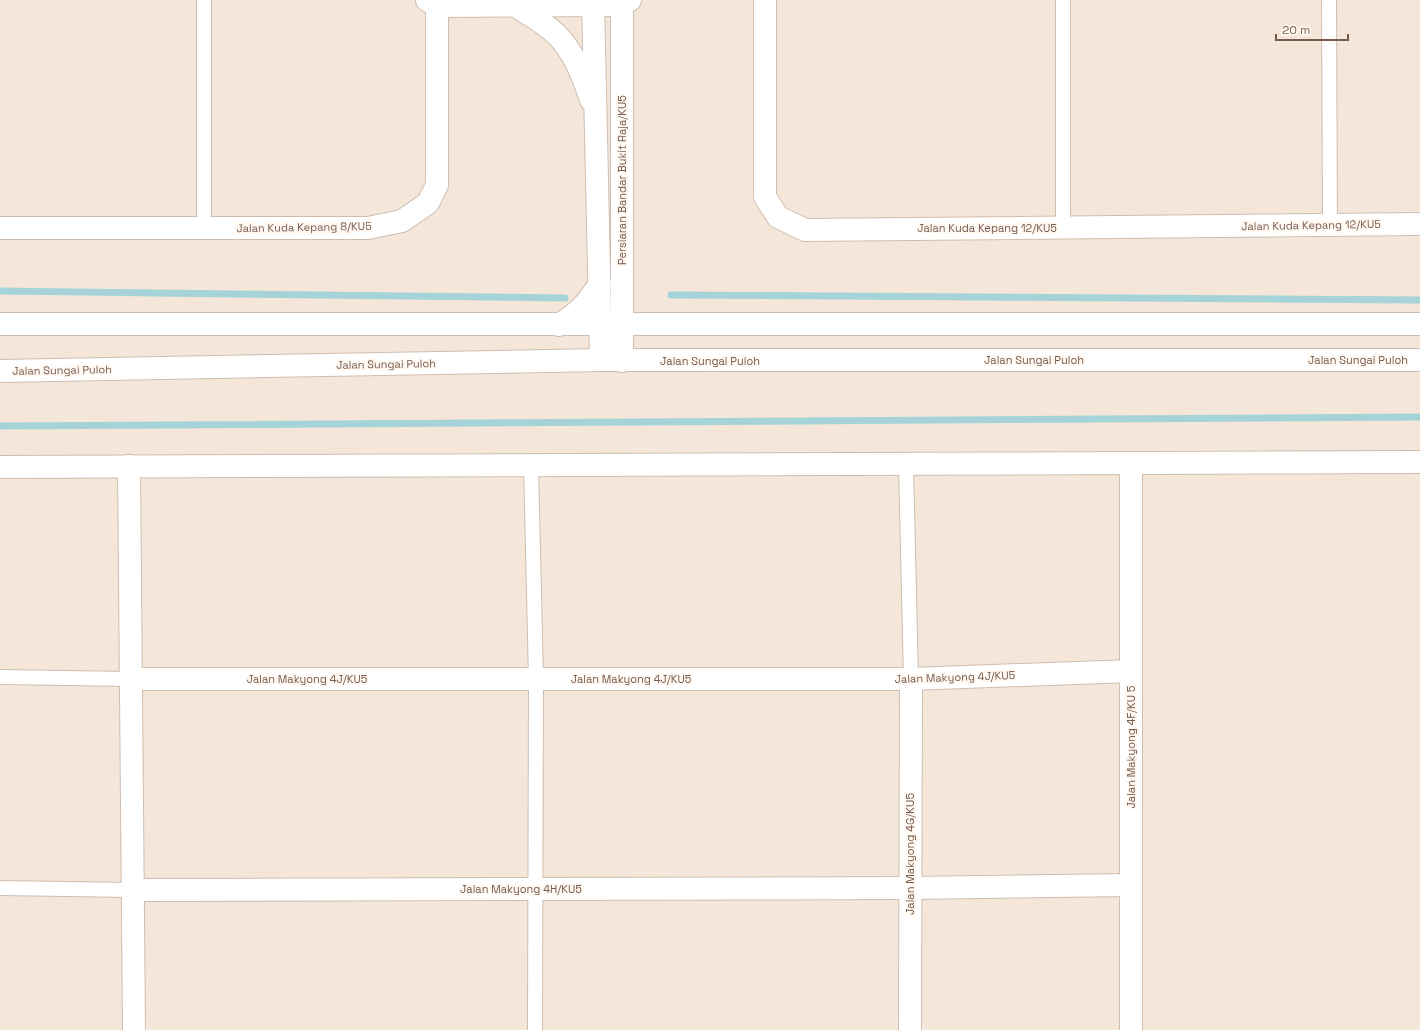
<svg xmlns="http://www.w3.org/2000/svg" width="1420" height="1030" viewBox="0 0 1420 1030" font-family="'Space Grotesk',sans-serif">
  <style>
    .residential { fill: #f4e7d9 }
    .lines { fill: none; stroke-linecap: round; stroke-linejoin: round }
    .stream { stroke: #a5d3d8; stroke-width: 7 }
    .service-casing { stroke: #cfbdb0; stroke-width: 16 }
    .minor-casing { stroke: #cfbdb0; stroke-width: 24 }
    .tertiary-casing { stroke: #cfbdb0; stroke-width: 24 }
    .service { stroke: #fff; stroke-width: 14 }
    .minor { stroke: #fff; stroke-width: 22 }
    .tertiary { stroke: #fff; stroke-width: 22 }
    .labels { text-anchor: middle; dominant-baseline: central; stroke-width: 4; stroke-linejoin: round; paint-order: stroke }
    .street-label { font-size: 11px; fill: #785b4e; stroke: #fff9f2 }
  </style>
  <rect width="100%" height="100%" fill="#fcf5eb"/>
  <rect class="residential" x="0" y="0" width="1420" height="1030"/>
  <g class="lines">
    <g class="stream">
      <polyline points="0,291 565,298"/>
      <polyline points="671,295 1420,300"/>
      <polyline points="0,426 1420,417"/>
    </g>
    <g class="service-casing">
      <g id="service">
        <polyline points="204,0 204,228"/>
        <polyline points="1063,0 1063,228"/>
        <polyline points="1329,0 1330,225"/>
        <polyline points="906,464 911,679"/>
        <polyline points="531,465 536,679 535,1030"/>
        <polyline points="0,677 131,679"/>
        <polyline points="0,888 133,890"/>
      </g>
    </g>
    <g class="minor-casing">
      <g id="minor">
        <polyline points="427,0 437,6 622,5 630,0"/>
        <polyline points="765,0 765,197 778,217 805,230 1420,224"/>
        <polyline points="0,228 368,228 402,221 428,203 437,185 437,0"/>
        <polyline points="1131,464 1131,1030"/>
        <polyline points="129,466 134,1030"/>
        <polyline points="0,467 1420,462"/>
        <polyline points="131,679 911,679 1131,671"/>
        <polyline points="133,890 910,888 1131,885"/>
        <polyline points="910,1030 911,679"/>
      </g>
    </g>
    <g class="tertiary-casing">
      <g id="tertiary">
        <polyline points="593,0 601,360"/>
        <polyline points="622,0 622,361"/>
        <path d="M514,5C528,14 545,23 557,35C574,52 584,78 591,100"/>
        <polyline points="0,324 1420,324"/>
        <path d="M559,325C579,312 588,303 600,283"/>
        <polyline points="0,371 601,360 1420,360"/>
      </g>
    </g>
    <use href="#service" class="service"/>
    <use href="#minor" class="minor"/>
    <use href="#tertiary" class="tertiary"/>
  </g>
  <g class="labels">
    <g class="street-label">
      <text transform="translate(622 180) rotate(-90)">Persiaran Bandar Bukit Raja/KU5</text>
      <text transform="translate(1311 225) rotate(-1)">Jalan Kuda Kepang 12/KU5</text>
      <text transform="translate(304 227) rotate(-1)">Jalan Kuda Kepang 8/KU5</text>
      <text x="987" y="228">Jalan Kuda Kepang 12/KU5</text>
      <text x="1034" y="360">Jalan Sungai Puloh</text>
      <text x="1358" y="360">Jalan Sungai Puloh</text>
      <text x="710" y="361">Jalan Sungai Puloh</text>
      <text transform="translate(386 364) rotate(-1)">Jalan Sungai Puloh</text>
      <text transform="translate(62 370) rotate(-1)">Jalan Sungai Puloh</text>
      <text transform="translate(955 677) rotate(-2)">Jalan Makyong 4J/KU5</text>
      <text x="307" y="679">Jalan Makyong 4J/KU5</text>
      <text x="631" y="679">Jalan Makyong 4J/KU5</text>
      <text transform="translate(1131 747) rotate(-90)">Jalan Makyong 4F/KU 5</text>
      <text transform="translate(910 854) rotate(-90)">Jalan Makyong 4G/KU5</text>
      <text x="521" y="889">Jalan Makyong 4H/KU5</text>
    </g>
  </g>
  <path d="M1276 34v6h72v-6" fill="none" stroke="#785b4e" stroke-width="2"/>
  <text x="1282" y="34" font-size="12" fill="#785b4e" stroke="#fff9f2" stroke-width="3" paint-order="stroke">20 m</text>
</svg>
